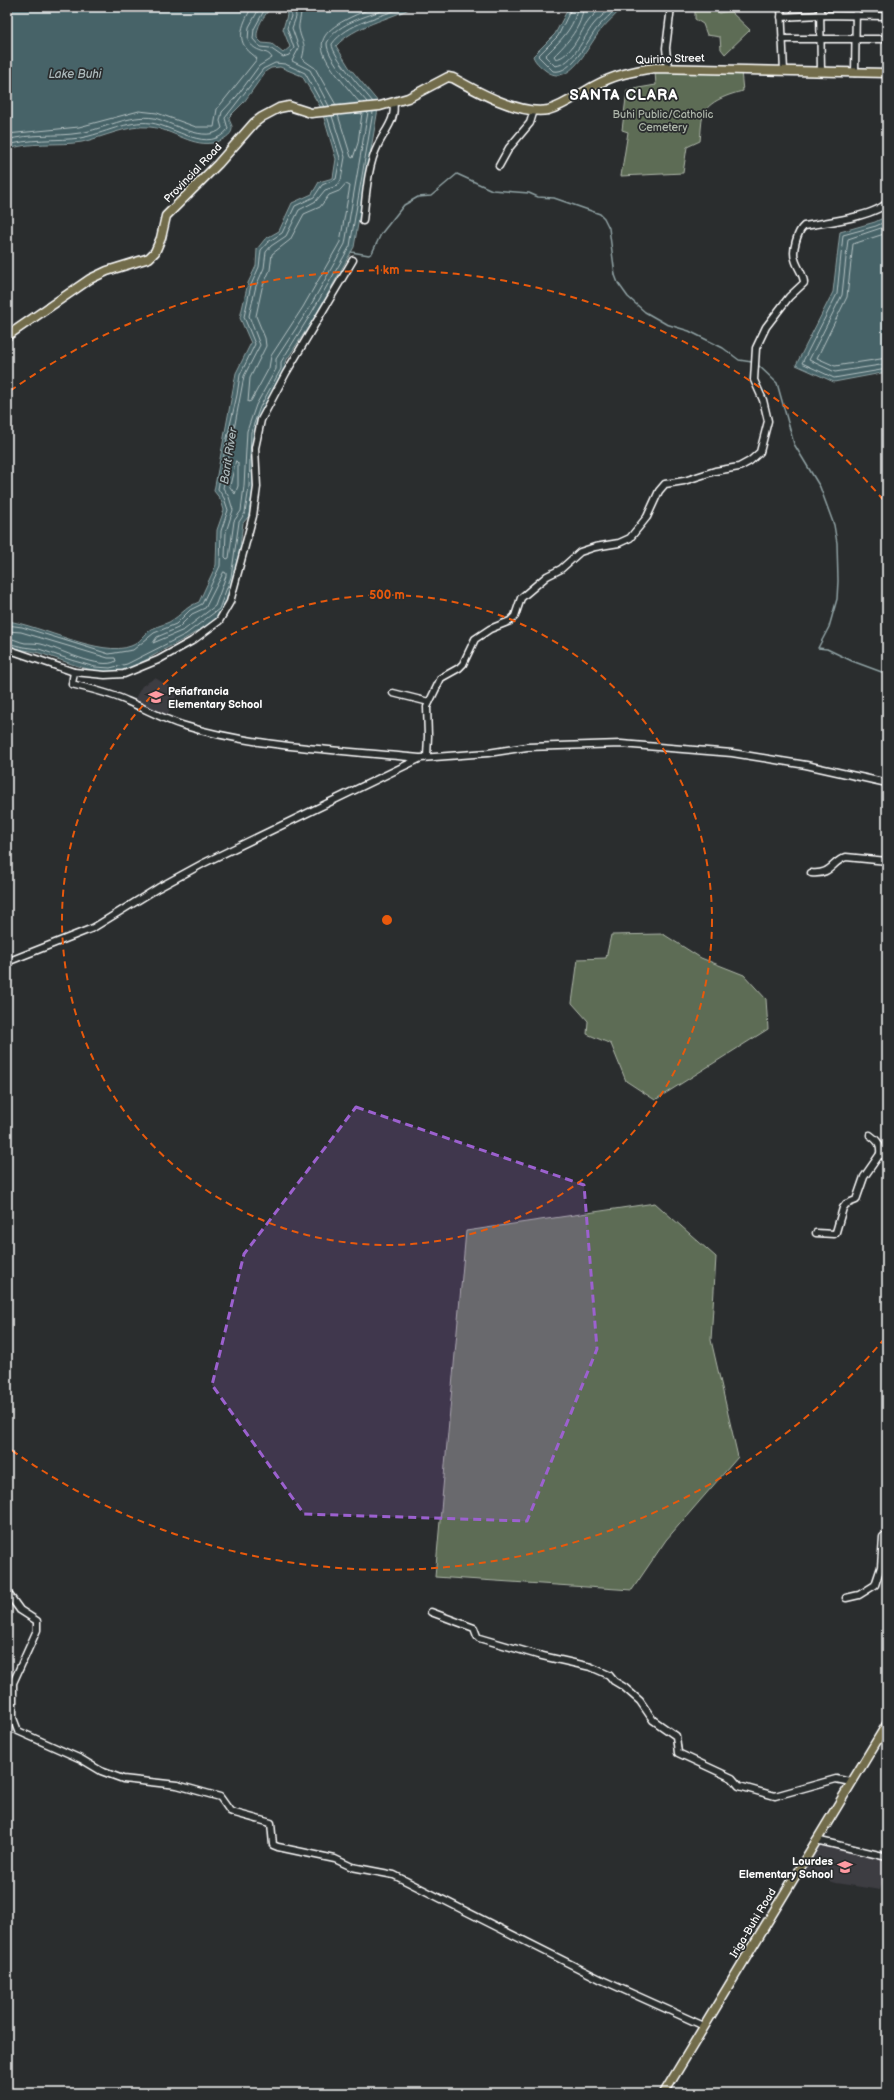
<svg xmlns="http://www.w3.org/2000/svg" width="894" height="2100" viewBox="0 0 894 2100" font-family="'Balsamiq Sans',sans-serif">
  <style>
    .built { fill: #3d3c42 }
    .green { fill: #5d6c54; stroke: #aeb6aa }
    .water { fill: #466468; stroke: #90a2a4 }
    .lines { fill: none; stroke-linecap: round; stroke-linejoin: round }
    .shore { stroke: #b5c1c3; stroke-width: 1 }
    .stream { stroke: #90a2a4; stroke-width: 1.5 }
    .minor-casing { stroke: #fff; stroke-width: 9 }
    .major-casing { stroke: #fff; stroke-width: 11 }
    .minor { stroke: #2a2d2e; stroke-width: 6 }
    .major { stroke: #726c4b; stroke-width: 8 }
    .marked { fill: #9c61cf; fill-opacity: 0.2; stroke: #9c61cf; stroke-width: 3; stroke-dasharray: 8 5; stroke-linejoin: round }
    .ring { fill: none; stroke: #e8590c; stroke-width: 2; stroke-dasharray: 7 5 }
    .labels { text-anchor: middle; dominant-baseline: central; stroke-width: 3.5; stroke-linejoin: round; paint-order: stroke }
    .street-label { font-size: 11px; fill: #fff; stroke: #2a2d2e }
    .park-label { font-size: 11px; fill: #aeb6aa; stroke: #2a2d2e }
    .poi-label { font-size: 11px; font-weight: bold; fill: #fff; stroke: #2a2d2e; text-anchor: start }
    .water-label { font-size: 12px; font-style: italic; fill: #acb9bb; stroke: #2a2d2e }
    .district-label { font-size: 15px; font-weight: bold; letter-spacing: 1px; fill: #fff; stroke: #2a2d2e }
    .centre { fill: #e8590c; stroke: #2a2d2e; stroke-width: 2 }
    .ring-label { font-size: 12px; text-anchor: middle; font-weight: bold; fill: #e8590c; stroke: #2a2d2e; stroke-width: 3.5; stroke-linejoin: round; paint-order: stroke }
  </style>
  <rect width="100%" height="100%" fill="#2a2d2e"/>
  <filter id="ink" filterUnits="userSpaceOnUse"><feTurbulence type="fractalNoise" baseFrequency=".025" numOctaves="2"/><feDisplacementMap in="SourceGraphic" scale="8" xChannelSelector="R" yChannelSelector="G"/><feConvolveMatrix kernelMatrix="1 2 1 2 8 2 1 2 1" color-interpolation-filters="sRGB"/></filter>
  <g filter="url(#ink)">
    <g class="built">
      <polygon points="155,678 178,691 167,717 133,702 142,686"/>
      <polygon points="819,1842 887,1859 887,1868 880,1890 836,1883 801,1872"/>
    </g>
    <g class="green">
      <polygon points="695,7 716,7 719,13 730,11 750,30 725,54 721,49 720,37 707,35 703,24 695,19"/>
      <path d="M741,71L743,91C730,94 708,101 703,115C701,123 701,133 700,141L687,147L683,173L621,176L628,132L622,130L627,90L656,85L655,72Z"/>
      <polygon points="663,934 701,958 744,975 766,999 768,1029 655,1100 626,1081 611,1044 587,1034 588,1021 572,1003 578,959 606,958 611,935"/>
      <polygon points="655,1203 716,1257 711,1340 738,1457 666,1540 632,1590 435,1577 466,1231"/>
    </g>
    <g class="water">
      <path d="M7,7H272C264,15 256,27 257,38L262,43L272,44L283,53L290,47L283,29L287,15L285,7H413C388,20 355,25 336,46L349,67L379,103L354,247L316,315L284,364L287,367L264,409L253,455V487L249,516L243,523C239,549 238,589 223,611C215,622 185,639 173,645C158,652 143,663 127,669C96,678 68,661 39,653C29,650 19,650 7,646V621C40,625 102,658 131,646C140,643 144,634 152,629C159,625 168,624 174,619C184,612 186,607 199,602L216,565L217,530L224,510L221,500L214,491L236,373L251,343L240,318L248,283L256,266L257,249L265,239L279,231L292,203L312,194L319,182L333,178L336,159L321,108L302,76L280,67L271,68L266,71L244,102L229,117C229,122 233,125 232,129C232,135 222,140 217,142C193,149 173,129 150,127C127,125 104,137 82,142C60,146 27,141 7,150Z"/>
      <path d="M569,7H622C616,16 607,22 601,30C588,45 570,90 545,70C540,66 535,62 533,56L555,34Z"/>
      <polygon points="887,216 887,372 834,382 796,365 833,292 840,232 875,222"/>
    </g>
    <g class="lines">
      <g class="shore">
        <polyline points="266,7 254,29 253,39 260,47 270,48 283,57 289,55 294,48 287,28 291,16 290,7"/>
        <polyline points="295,7 296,17 292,28 299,48 292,61 310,70 329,106"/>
        <path d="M301,7C302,15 298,24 299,29C302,45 307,41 302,59L315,68L336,105"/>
        <path d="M572,7L558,36L538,56L553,71C572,75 588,39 598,27C604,20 611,15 617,7"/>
        <path d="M577,7C576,27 558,43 545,56L555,66C574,64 583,38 593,25C598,18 606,14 611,7"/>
        <path d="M583,7C583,26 567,43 554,56L556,59C571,56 579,35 587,23C591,17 597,12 603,7"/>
        <path d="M367,102C357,90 326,58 327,43C337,21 372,16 391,7"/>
        <path d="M373,102C364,91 332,56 332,44C347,23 381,17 404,7"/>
        <path d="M360,103C315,49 299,36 375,7"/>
        <polyline points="338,115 351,157 353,158 358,143 362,113"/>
        <polyline points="332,116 345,157 341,180 337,186 325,190 316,201 299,210 286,236 271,246 266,252 264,268 256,286 249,316 260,345 244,376 223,488 229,497 233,510 226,532 225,557 227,559 229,558 234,521 241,511 244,486 247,431 256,405 276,369 276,359 308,310 345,244 368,112"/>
        <path d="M7,134L79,127L139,111L157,113L196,127H214L217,109L257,59C255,55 249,53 246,48C236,36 245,19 252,7"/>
        <path d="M7,140C30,133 56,137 80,133C104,129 129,114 154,118C172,122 206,145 222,128L220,121L222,112L237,96L259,66L272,58C268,49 255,54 248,40L249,27L260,7"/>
        <path d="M7,146C24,138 60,141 80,138C104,134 127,120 151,123C174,126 209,155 228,129L225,118L263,69L275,63L285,64L305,73L324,107"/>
        <polygon points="346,184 350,186 340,242 303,307 271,356 269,368 251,401 248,402 250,378 266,346 265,338 256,316 262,288 270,270 272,254 290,240 304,214 320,207 329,195 339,191"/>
        <polyline points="887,221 876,226 843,235 837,294 802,363 834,378 887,369"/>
        <polyline points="887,226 848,239 842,295 809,360 835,372 887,364"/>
        <polyline points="887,233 853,244 847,297 817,358 835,366 887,358"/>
        <polygon points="236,461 238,463 238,486 235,494 230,487"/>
        <polygon points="224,572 226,573 226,576 215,606 184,630 153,643 157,637 178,628 192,614 205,608"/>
        <polyline points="7,625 22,627 109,654 133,650 154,633 176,624 190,610 202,604 220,566 221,531 228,510 224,498 218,489 227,438 237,395 240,375 255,344 244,317 251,285 259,267 261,250 268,242 282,233 295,206 314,197 322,185 336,179 340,158 327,116"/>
        <path d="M7,631L21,632L108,658H115L116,661C101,671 58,648 41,644C36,643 30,643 25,643C19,642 13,638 7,638"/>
        <polyline points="7,643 23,647 39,649 71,660 95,667 110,668 127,664 186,634 219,609 231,577 239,522 245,513 249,487 251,432 260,407 281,369 281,362 312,312 350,246 373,112"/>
      </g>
      <g class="stream">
        <polyline points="351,252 369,255 372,253 381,234 404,205 418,197 431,196 457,174 492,190 529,193 538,197 554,198 600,214 604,218 609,228 615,275 618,283 628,297 645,312 666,324 689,331 723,348 739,360 752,362"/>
        <polyline points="758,365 777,383 794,444 820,487 834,525 837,543 838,581 837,599 829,627 818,648 827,649 852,661 887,674"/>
      </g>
      <g class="minor-casing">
        <g id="minor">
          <polyline points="781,7 784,71"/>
          <polyline points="820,7 821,72"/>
          <polyline points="781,17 820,15 887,16"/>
          <polyline points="782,39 887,39"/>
          <polyline points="668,68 666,48 671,7"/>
          <polyline points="855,73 856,7"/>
          <polyline points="499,166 509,148 530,123 534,110"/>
          <path d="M363,221C366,197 367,167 378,145C385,130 397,119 393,102"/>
          <polyline points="7,649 74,672 105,675 124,674 158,660 192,641 219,621 230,602 253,516 257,487 255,448 261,420 286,373 353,260"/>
          <path d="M74,672L72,684C90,689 110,693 127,701C146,709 163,719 182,725C256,748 343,750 419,758"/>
          <polyline points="393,693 429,702"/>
          <path d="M427,757L428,736L427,707L441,678L459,668L463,664L475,639L490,629L510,621L515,616L521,598L547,576L561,569L580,552L595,547L619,543L630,538L647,517L659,491L665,484L684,481L715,471L739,467L750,461L760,452L768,421L763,400L754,380L756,348L766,327L789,297L804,283C804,274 797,268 795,259C792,251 797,232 804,226C824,223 872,217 887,203"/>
          <path d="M811,873C832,875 831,862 846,857L887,861"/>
          <polyline points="7,962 93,928 158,888 204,863 421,758 488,753 527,747 621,744 732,753 806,765 887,783"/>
          <path d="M870,1135C878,1141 881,1144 880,1154L887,1157"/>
          <polyline points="816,1233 834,1234 836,1232 843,1208 846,1204 856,1200 864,1177 880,1154"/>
          <polyline points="7,1592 20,1610 37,1621 37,1630 13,1683 13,1718 18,1731 81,1759 101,1771 123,1779 177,1785 220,1797 230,1811 235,1813 271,1823 273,1845 278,1847 335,1859 352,1867 394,1875 602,1980 704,2026"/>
          <polyline points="846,1598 859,1595 875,1585 881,1567 883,1537 887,1539"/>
          <polyline points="431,1612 474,1628 477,1636 479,1638 538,1655 591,1667 609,1675 614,1681 624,1687 640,1701 653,1720 676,1736 678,1753 732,1778 739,1786 775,1796 836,1779 851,1782"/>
          <polyline points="816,1840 887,1857"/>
        </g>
      </g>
      <g class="major-casing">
        <g id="major">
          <path d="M7,336L90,279L107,271L149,258L155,252L161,238L166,216L218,164L254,123L262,117L279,108L289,106L311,113L380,106L408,98L448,77L453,78C478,92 519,115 548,110C564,106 579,94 594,86C614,75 633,71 655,68L887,73"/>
          <polyline points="664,2093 887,1724"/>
        </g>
      </g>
      <use href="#minor" class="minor"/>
      <use href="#major" class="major"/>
    </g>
  </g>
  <path class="marked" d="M356,1107L584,1185L597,1349L527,1521L304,1514L212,1385L244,1254Z"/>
  <g class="ring">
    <circle cx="387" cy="920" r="325"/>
    <path d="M885 1338A650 650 0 0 1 10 1449M10 391A650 650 0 0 1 885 502"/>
  </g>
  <defs>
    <g id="school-bare" transform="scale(1.2)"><path d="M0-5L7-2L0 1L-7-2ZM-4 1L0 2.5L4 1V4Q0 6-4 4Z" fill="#ff9aa2" stroke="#2a2d2e" stroke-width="2.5" paint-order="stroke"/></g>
  </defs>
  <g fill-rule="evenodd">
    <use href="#school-bare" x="156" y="697"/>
    <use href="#school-bare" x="845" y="1867"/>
  </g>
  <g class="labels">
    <g class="street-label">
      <text transform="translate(670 59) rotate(-2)">Quirino Street</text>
      <text transform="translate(193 173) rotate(-46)">Provincial Road</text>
      <text transform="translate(753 1923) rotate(-59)">Iriga-Buhi Road</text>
    </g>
    <g class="park-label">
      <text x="663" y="114">Buhi Public/Catholic<tspan x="663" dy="13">Cemetery</tspan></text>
    </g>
    <g class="poi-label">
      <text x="168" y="691">Peñafrancia<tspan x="168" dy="13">Elementary School</tspan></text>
      <text x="833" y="1861" text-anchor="end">Lourdes<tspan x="833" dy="13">Elementary School</tspan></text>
    </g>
    <g class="water-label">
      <text x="75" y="74">Lake Buhi</text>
      <text transform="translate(229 456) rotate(-81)">Barit River</text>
    </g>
    <g class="district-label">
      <text x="624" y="95">SANTA CLARA</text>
    </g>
  </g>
  <circle cx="387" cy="920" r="6" class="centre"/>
  <g class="ring-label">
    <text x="387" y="274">1 km</text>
    <text x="387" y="599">500 m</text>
  </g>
  <rect width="894" height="2100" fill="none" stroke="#2a2d2e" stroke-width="24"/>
  <rect x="12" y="12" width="870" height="2076" fill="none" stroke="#fff" stroke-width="1.5" filter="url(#ink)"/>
</svg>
